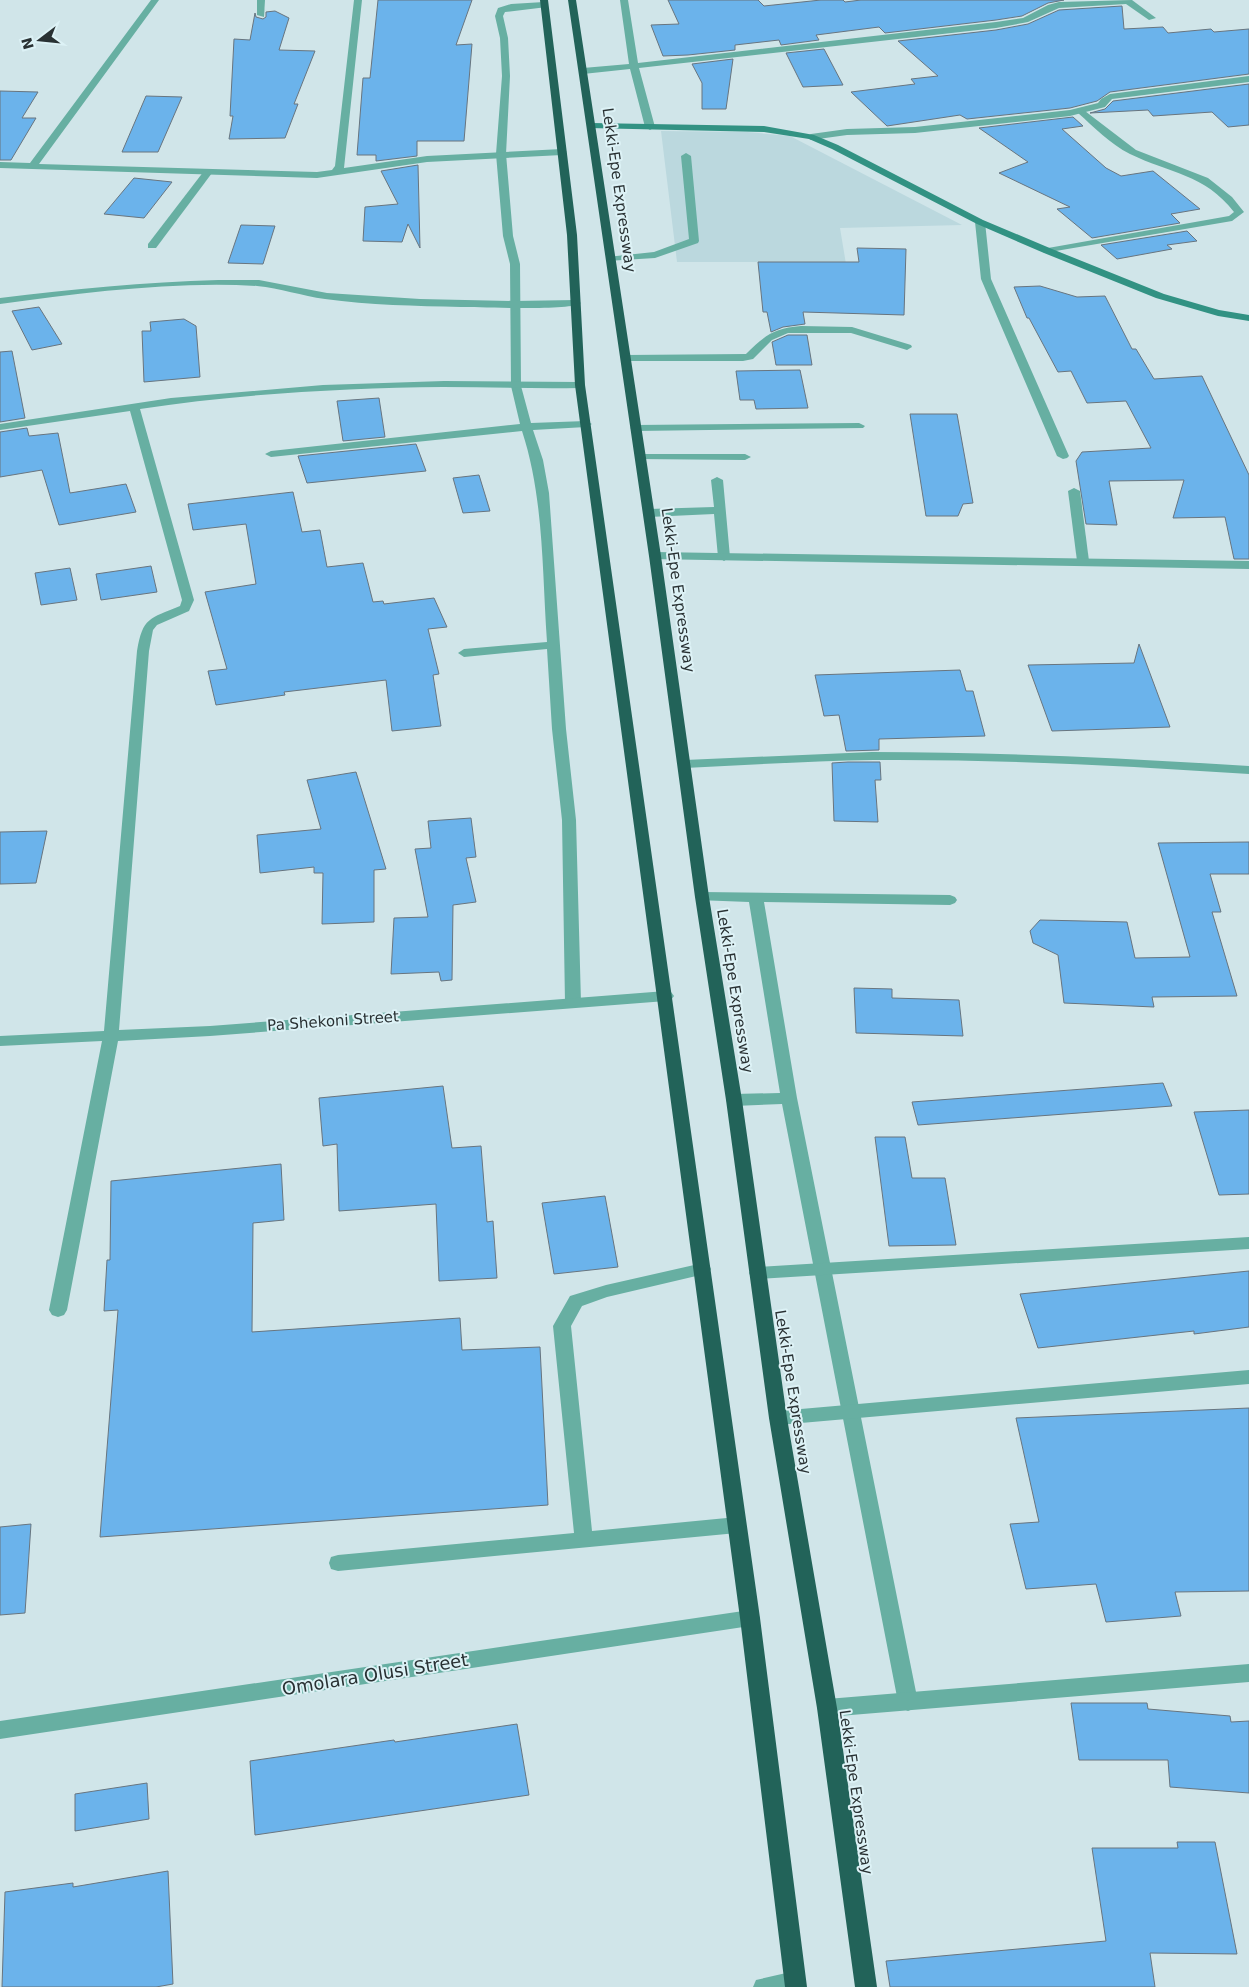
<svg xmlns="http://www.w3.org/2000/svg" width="1249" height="1987" viewBox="0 0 1249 1987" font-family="'DejaVu Sans',sans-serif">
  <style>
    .built { fill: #bbd8de }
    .building { fill: #6bb3eb; stroke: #68757f }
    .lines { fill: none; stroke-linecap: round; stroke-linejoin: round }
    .lane { fill: #67afa2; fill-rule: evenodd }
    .street { fill: #67afa2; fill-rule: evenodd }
    .secondary { fill: #329283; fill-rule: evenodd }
    .highway { fill: #226359; fill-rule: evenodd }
    .labels { text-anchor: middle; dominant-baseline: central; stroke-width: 4; stroke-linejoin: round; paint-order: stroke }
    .street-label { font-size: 15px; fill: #293133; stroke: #ddf2f6 }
    .near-street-label { font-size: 18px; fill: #293133; stroke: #ddf2f6 }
  </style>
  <rect width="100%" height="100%" fill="#d0e5e9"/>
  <polygon class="built" points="661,131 747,132 790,136 962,225 840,228 846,264 837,262 677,262"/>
  <g class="building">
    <polygon points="378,0 472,0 456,45 472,44 464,141 417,141 417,156 376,161 376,155 357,155 363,78 370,78"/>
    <polygon points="668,0 758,0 764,6 821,0 843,0 845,2 861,0 1064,0 1048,3 1022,16 996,20 885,33 879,27 816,35 819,40 781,45 779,40 735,45 735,50 688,55 663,56 651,25 679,24"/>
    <polygon points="1122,6 1124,29 1163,27 1168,33 1211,29 1214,32 1249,29 1249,74 1110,92 1097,101 1070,108 967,119 960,115 887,126 851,92 915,84 911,79 938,76 898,41 996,30 1028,24 1059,10"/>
    <polygon points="275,11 289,18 279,50 315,51 294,104 298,104 285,138 229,139 233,116 230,116 234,39 250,40 255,13 256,17 263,19 266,17 266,12"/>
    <polygon points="824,49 843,85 803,87 786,53"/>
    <polygon points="733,59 726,109 702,109 702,83 692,64"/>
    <polygon points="1249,84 1249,125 1228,127 1212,112 1153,116 1148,110 1090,113 1105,109 1113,101"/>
    <polygon points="0,91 38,92 22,118 36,118 11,160 0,160"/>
    <polygon points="146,96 182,97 158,152 122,152"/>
    <polygon points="1073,117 1083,126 1062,129 1106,168 1121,176 1153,171 1200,209 1171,214 1180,223 1092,238 1057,209 1070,207 999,173 1028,162 979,128"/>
    <polygon points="418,165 420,248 408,224 402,242 363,241 365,207 398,204 381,171"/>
    <polygon points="134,178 172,182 144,218 104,214"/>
    <polygon points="241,225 275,226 263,264 228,263"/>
    <polygon points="1187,231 1197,241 1167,245 1172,249 1117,259 1101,245"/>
    <polygon points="857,248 906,249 904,315 803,312 805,324 783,327 771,332 767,312 763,312 758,262 859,262"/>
    <polygon points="1040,286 1077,297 1105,296 1132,349 1136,349 1154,379 1202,376 1249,475 1249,559 1234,559 1225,517 1173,518 1184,480 1109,481 1117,525 1086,524 1076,461 1082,452 1151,448 1126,401 1087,403 1071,371 1058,372 1029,318 1027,318 1014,287"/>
    <polygon points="39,307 62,344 32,350 12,311"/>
    <polygon points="184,319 196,326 200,377 144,382 142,331 151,331 150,322"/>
    <polygon points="788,335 807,335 812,365 776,365 772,342"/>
    <polygon points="12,351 25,418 0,422 0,352"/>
    <polygon points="800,370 808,408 756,409 754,400 740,400 736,371"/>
    <polygon points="379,398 385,437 343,441 337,401"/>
    <polygon points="910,414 957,414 973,503 963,504 958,516 926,516"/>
    <polygon points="27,428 29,436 58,433 70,493 126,484 136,512 59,525 42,470 0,477 0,432"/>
    <polygon points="416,444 426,471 307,483 298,456"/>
    <polygon points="479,475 490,511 463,513 453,478"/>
    <polygon points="293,492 302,532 320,530 327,567 363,563 373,602 383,601 384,604 434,598 447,627 428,629 439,674 433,675 441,726 392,731 386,680 284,692 285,695 216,705 208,671 227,669 205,592 256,584 246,524 193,530 188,504"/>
    <polygon points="151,566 157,592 101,600 96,574"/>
    <polygon points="70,568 77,600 41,605 35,573"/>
    <polygon points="1139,644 1170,727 1052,731 1028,665 1134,663"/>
    <polygon points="960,670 966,691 973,691 985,736 879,739 879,750 846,751 839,715 824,716 815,675"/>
    <polygon points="848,762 880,762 881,780 875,780 878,822 834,821 832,763"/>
    <polygon points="356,772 386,869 374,870 374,922 322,924 323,873 314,873 314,867 260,873 257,835 321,829 307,780"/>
    <polygon points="471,818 476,857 466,858 476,902 453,905 452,980 441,981 439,972 391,974 394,918 428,917 415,849 431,848 428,821"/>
    <polygon points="47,831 36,883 0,884 0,832"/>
    <polygon points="1249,842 1249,874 1210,874 1221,912 1212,912 1237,996 1152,997 1154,1007 1064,1003 1058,955 1033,943 1030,931 1040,920 1127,922 1135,958 1190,957 1158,843"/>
    <polygon points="854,988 892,989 892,998 959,1000 963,1036 856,1033"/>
    <polygon points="1163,1083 1172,1106 918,1125 912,1102"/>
    <polygon points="443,1086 452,1148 481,1146 487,1222 493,1221 497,1278 439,1281 436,1204 339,1211 337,1144 323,1146 319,1098"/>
    <polygon points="1249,1110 1249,1194 1219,1195 1194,1112"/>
    <polygon points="875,1137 905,1137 912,1178 945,1178 956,1245 889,1246"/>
    <polygon points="281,1164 284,1220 253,1223 252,1332 460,1318 462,1350 540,1347 548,1505 100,1537 118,1310 104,1311 107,1260 110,1260 111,1181"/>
    <polygon points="605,1196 618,1267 554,1274 542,1203"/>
    <polygon points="1249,1271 1249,1327 1194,1334 1194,1331 1038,1348 1020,1294"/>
    <polygon points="1249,1408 1249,1591 1175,1592 1181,1616 1106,1622 1096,1584 1026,1589 1010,1524 1039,1522 1016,1418"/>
    <polygon points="31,1524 25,1613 0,1615 0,1527"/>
    <polygon points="1071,1703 1147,1703 1148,1709 1230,1716 1231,1722 1249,1721 1249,1793 1170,1787 1168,1760 1079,1760"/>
    <polygon points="517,1724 529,1795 255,1835 250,1761 394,1740 395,1742"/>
    <polygon points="147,1783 149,1819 75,1831 75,1794"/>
    <polygon points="1177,1842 1215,1842 1237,1954 1150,1953 1155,1987 890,1987 886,1961 1106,1941 1092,1848 1178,1848"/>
    <polygon points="168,1871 173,1984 156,1987 2,1987 5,1892 73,1883 73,1887"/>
  </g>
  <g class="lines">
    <g class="lane">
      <polygon points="257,0 265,0 264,17 257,15"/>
      <path d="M544,2L548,5L547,7L505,12L503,16L508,38L510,76L506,154L513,236L520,264L521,386L531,423L586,421L592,424L586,427L533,430L543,460L549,493L566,729L576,820L581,1003L578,1007H568L565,1003L562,820L552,729L547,649L464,657L458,653L464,649L547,642C542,571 544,498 522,431L271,457L265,454L271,451L520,424L511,386L510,264L503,236L496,154L502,76L500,38L495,16L498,8L511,4Z"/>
      <path d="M1081,108L1136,150L1208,178L1232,197L1244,212L1232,221L1044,253L1043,251L1048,248L1229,216L1234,212C1205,174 1169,173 1130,154C1110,144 1094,127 1078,113V109Z"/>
      <polygon points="686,153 691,156 699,241 698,243 655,258 607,261 607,257 654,252 689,239 681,156"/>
      <polygon points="207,170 212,173 156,248 148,248 148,244 204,171"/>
      <path d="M801,326L852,327L911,345L912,347L907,350L851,333H788L772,340L753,359L743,361H626L621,358L626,355L746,354C764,336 774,328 801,326Z"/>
      <polygon points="859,423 865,426 863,428 636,431 630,428 636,425"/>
      <polygon points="641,454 745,454 751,457 745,460 637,459 635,457"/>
      <polygon points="717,477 723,480 730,557 724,561 718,557 714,514 649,517 643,513 649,509 714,507 711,480"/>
      <polygon points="1074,488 1080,491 1089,561 1083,565 1077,561 1068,491"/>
      <polygon points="702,892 950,895 955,897 957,900 955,903 950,905 764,902 797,1098 918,1702 915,1708 908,1711 901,1708 898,1702 782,1104 734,1106 728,1104 726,1100 728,1096 734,1094 780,1093 749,902 697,900 695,897 697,894"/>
      <polygon points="703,1263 709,1265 711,1269 709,1273 607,1297 582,1306 571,1326 592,1531 737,1517 744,1520 746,1525 744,1530 737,1533 338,1571 331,1569 329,1563 331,1557 338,1555 574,1533 553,1326 570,1296 606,1285"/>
      <polygon points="795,1971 803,1974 806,1981 803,1987 753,1987 756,1980"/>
    </g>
    <g class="street">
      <polygon points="151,0 159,0 39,164 317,172 332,170 335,166 354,0 362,0 344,168 427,156 562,149 567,152 562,155 427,162 317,178 0,168 0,162 30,163"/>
      <polygon points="620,0 628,0 638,63 996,22 1023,18 1048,5 1059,2 1132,0 1156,18 1149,20 1126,4 1059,8 1028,22 996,28 639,68 655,127 650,130 645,127 630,69 583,74 579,71 583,68 629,64"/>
      <polygon points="1249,76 1249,82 1112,99 1105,107 1070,116 915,133 847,135 811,140 806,137 811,134 847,129 915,127 1070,110 1098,103 1101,99 1110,94"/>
      <polygon points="980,219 985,222 991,279 1069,456 1067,458 1063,459 1057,456 981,279 975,222"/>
      <path d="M218,280H259L327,293L420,299L514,301L576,300L581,303C573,311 479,307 461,307C416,306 369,305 325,299C302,296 280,288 257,286C174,281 82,293 0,304V298C72,289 145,282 218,280Z"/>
      <path d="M444,381L580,382L585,385L580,388C534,389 489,387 443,387C344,388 238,394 140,409L194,600L189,611L157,625L153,630L149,651L119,1030L210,1026L666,991L671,992L674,996L671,1000L666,1001L210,1036L118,1041L67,1310L64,1315L58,1317L52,1315L49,1310L102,1041L0,1046V1036L104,1031L137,651C143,617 149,619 180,606L182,600L130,411L0,430V424L171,398L323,385Z"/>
      <polygon points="655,552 1249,561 1249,569 651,559 649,556 651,553"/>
      <path d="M872,752C998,752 1124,758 1249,766V774C1125,766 999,759 874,760C811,761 748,765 685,768L678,764L685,760Z"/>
      <polygon points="1249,1237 1249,1249 757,1279 751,1277 749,1273 751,1269 757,1267"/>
      <polygon points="1249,1370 1249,1384 778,1425 772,1423 769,1418 772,1413 778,1411"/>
      <polygon points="750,1610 757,1612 760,1618 757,1624 750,1626 0,1739 0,1721"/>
      <polygon points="1249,1664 1249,1682 827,1717 820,1714 817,1708 820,1702 827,1699"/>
    </g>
    <polygon class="secondary" points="592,123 764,126 814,135 838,145 983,220 1052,249 1164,294 1219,310 1249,315 1249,321 1218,316 1156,298 1044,253 977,224 832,149 809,139 764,132 589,128 589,124"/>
    <g class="highway">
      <polygon points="540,0 548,0 577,235 585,385 760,1618 807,1987 785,1987 740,1618 575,385 567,235"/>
      <polygon points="568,0 576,0 661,556 709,897 742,1100 787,1418 837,1708 877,1987 855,1987 817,1708 769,1418 726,1100 695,897 649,556"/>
    </g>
  </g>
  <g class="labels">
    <g class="street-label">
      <text transform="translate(619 190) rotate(82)">Lekki-Epe Expressway</text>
      <text transform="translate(678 590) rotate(82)">Lekki-Epe Expressway</text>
      <text transform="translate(735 991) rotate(81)">Lekki-Epe Expressway</text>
      <text transform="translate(333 1021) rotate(-4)">Pa Shekoni Street</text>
      <text transform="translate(793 1392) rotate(81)">Lekki-Epe Expressway</text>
      <text transform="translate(856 1792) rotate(82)">Lekki-Epe Expressway</text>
    </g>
    <g class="near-street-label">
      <text transform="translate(375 1674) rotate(-9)">Omolara Olusi Street</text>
    </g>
  </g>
  <g transform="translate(40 40) rotate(254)" stroke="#ddf2f6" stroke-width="4" paint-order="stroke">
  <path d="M0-4L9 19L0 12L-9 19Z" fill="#293133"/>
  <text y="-8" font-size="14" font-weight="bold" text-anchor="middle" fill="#293133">N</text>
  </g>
</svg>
